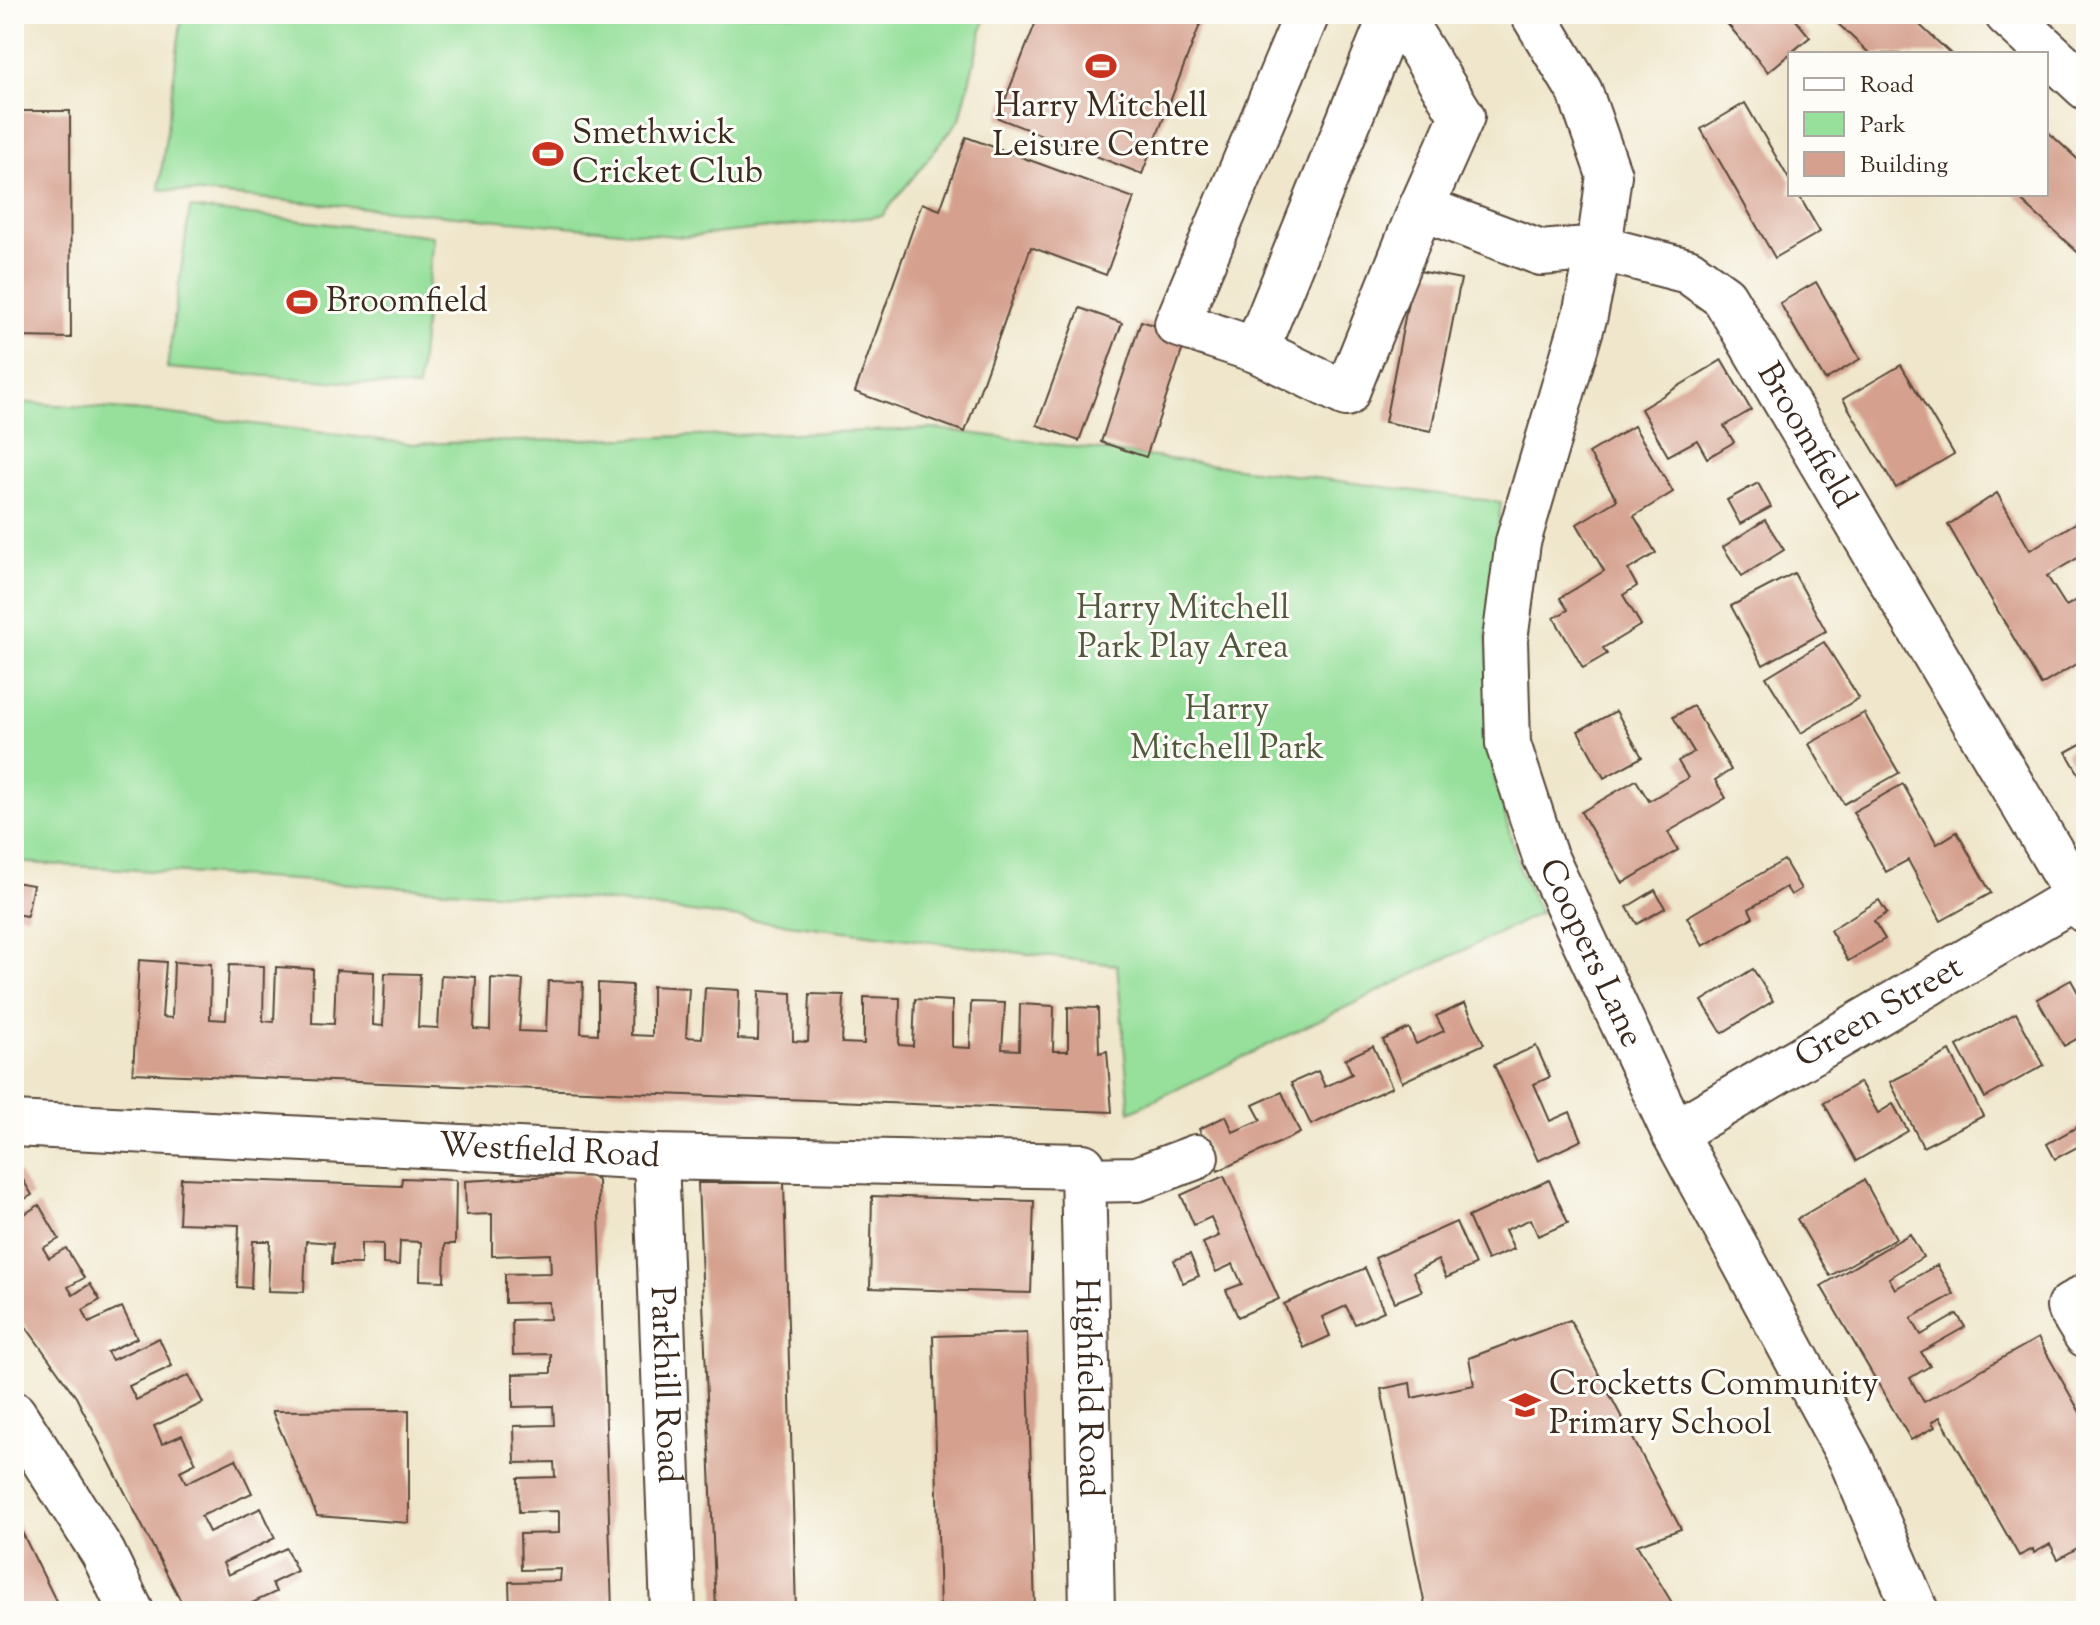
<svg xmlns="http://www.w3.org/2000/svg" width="2100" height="1625" viewBox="0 0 2100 1625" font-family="'Sorts Mill Goudy',serif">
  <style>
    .green { fill: #96e09b; stroke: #68855c; stroke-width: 2 }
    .building { fill: #d5a08e }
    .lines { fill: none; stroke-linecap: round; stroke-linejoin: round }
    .minor-casing { stroke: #564638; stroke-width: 48 }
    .minor { stroke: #fff; stroke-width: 44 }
    .labels { text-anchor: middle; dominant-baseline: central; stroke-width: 6; stroke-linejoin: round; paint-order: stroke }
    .poi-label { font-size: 34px; fill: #3b2a1e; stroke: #fdfcf7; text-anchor: start }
    .street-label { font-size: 34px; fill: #3b2a1e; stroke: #fdfcf7 }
    .park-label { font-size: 34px; fill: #52583d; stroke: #fdfcf7 }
  </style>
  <rect width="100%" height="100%" fill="#fdfcf7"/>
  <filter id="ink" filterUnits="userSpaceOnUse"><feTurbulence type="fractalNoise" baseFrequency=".0125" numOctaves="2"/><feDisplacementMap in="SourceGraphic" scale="16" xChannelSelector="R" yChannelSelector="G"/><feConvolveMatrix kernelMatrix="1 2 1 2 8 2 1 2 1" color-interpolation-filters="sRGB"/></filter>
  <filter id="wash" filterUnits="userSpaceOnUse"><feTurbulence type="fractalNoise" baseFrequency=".006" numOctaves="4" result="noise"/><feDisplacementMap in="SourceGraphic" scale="32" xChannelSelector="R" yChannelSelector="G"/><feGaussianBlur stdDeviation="1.8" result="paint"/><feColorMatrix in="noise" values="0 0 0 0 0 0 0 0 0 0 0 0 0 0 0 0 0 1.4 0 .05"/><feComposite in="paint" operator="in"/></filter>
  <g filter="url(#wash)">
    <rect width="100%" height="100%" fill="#efe6cb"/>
    <g class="green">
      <polygon points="182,14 986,14 960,119 882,216 685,237 159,189"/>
      <polygon points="190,208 433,236 418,388 167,368"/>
      <polygon points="14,402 155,412 413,444 937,429 1501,502 1487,635 1493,771 1520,871 1540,913 1130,1112 1117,965 587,899 14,862"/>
    </g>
    <g id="blocks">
      <g class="building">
        <polygon points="1039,14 1204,14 1142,174 998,118"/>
        <polygon points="1719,14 1791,14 1810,37 1768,72"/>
        <polygon points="1836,14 1908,14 1951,54 1870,54 1832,18"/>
        <polygon points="1745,103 1790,181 1790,194 1798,194 1820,232 1775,258 1701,129"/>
        <polygon points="19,111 70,111 71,338 19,337"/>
        <polygon points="2046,130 2086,167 2086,260 2014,194 2046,194"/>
        <polygon points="966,137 1134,198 1106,275 1031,247 965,432 855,392 922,203 940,210"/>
        <polygon points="1414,270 1461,279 1431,431 1385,422"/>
        <polygon points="1816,282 1860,359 1825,380 1780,303"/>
        <polygon points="1080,308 1122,323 1079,441 1037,425"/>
        <polygon points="1141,321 1187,336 1146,457 1101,442"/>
        <polygon points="1722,360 1751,410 1724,426 1734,442 1707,458 1697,440 1668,456 1641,409"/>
        <polygon points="1901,365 1954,454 1896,488 1843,399"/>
        <polygon points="1634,426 1673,492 1634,516 1656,553 1628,570 1637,586 1623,595 1641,625 1603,648 1607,654 1583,668 1554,618 1568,610 1560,598 1604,571 1577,524 1617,500 1589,453"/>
        <polygon points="1758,483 1771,507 1740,524 1727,500"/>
        <polygon points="1997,493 2030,550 2086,517 2086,553 2047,576 2066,606 2077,600 2086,616 2086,658 2041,685 1948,525"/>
        <polygon points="1765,520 1784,550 1742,576 1723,547"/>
        <polygon points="1794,573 1826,631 1763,665 1731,606"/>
        <polygon points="1824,642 1859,698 1801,733 1766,677"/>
        <polygon points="1693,706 1731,770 1715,780 1726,798 1668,832 1678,850 1623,883 1581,812 1636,780 1649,801 1688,778 1678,761 1694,752 1673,717"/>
        <polygon points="1616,711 1642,757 1604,778 1578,731"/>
        <polygon points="1864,713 1899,773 1844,804 1809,744"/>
        <polygon points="2086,741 2086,786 2066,752"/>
        <polygon points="1903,784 1937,844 1957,832 1991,893 1941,921 1908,860 1886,872 1853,812"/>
        <polygon points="1784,860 1801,889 1791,895 1786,887 1749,909 1753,917 1703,946 1687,917"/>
        <polygon points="14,882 33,885 27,916 14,914"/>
        <polygon points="1655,890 1665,908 1637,924 1627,907"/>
        <polygon points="1879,900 1887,913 1874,921 1885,939 1848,961 1830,930"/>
        <polygon points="139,960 166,962 162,1017 172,1018 174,962 211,964 210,1019 226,1020 229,965 264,966 263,1021 274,1022 276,967 313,969 312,1023 334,1024 336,970 374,972 373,1025 383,1026 385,973 420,974 418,1027 438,1028 441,975 476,977 474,1029 490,1030 491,978 523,980 519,1031 546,1032 548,981 583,982 581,1033 598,1034 598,983 632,985 631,1035 652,1036 652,986 689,988 686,1037 702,1038 705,988 739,990 738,1039 758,1040 759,991 792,993 793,1041 808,1042 810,994 844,995 842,1043 864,1044 864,997 900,998 899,1045 913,1046 915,999 952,1001 952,1047 970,1048 971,1002 1005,1003 1002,1049 1019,1050 1020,1004 1054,1006 1053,1051 1068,1051 1068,1007 1098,1008 1099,1053 1107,1051 1112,1112 133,1073"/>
        <polygon points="1753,969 1773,1001 1722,1033 1702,1001"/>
        <polygon points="2071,980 2086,1007 2086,1034 2064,1046 2037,999"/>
        <polygon points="1465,1003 1484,1044 1402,1082 1383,1040 1409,1028 1416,1044 1444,1031 1436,1016"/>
        <polygon points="2016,1013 2044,1065 1985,1098 1957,1046"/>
        <polygon points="1373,1046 1392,1087 1311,1125 1291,1083 1318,1071 1325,1087 1352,1074 1345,1059"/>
        <polygon points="1536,1046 1550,1077 1534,1084 1550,1121 1570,1112 1582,1140 1538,1161 1494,1065"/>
        <polygon points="1950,1051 1983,1116 1923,1147 1890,1082"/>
        <polygon points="1860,1082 1878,1113 1893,1104 1908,1131 1856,1161 1824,1103"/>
        <polygon points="1282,1092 1300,1133 1218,1171 1199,1129 1226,1116 1233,1132 1261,1120 1253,1105"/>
        <polygon points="2086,1122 2086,1164 2077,1147 2055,1159 2047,1144"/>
        <polygon points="14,1165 32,1195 16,1204 23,1215 39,1205 59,1239 43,1248 49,1258 66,1248 84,1278 68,1287 73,1295 90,1284 100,1300 83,1310 89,1323 122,1307 137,1338 107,1352 112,1360 159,1338 172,1366 129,1386 136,1400 189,1375 203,1403 154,1426 162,1444 182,1435 196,1463 180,1471 186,1483 236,1459 252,1493 201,1516 209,1532 261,1508 275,1538 223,1563 228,1575 286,1548 297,1571 272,1583 276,1592 243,1607 245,1611 186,1611 76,1397 14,1310"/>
        <polygon points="587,1174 598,1181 612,1611 510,1611 509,1582 560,1581 561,1569 521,1570 520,1534 559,1533 559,1511 519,1512 518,1478 555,1477 554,1462 515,1463 514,1426 554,1425 553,1406 513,1407 513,1374 551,1373 551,1354 513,1355 512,1320 550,1319 549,1302 505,1303 505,1274 551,1273 550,1254 492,1256 492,1214 466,1215 465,1181"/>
        <polygon points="1224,1176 1279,1299 1238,1317 1226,1290 1242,1284 1233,1264 1216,1272 1203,1243 1219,1236 1211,1217 1194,1225 1181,1195"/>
        <polygon points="181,1178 401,1186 402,1178 456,1180 455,1244 445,1244 444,1281 420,1280 421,1242 400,1241 399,1265 383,1264 383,1244 361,1243 361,1264 332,1264 333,1243 306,1241 304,1292 268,1291 270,1241 253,1241 251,1288 237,1287 239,1225 179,1223"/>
        <polygon points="1549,1180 1568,1223 1538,1236 1531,1219 1505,1230 1514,1249 1487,1260 1468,1217"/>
        <polygon points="1864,1180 1896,1238 1830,1276 1797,1219"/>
        <polygon points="698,1183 784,1183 796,1611 716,1611"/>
        <polygon points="872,1196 1034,1201 1031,1293 870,1288"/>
        <polygon points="1456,1222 1475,1265 1446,1278 1438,1260 1413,1272 1422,1291 1395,1302 1375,1258"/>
        <polygon points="1910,1234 1923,1257 1889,1278 1895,1289 1937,1265 1954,1294 1911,1318 1921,1335 1957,1314 1965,1327 1921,1352 1930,1366 1910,1378 1924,1402 2038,1338 2086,1423 2086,1543 2058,1559 2050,1544 2034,1553 2033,1549 2019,1556 1940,1417 1932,1422 1935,1427 1911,1440 1821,1286"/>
        <polygon points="1190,1254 1199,1276 1183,1283 1174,1260"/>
        <polygon points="1365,1268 1384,1311 1355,1324 1346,1306 1322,1317 1330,1336 1304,1348 1284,1304"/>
        <polygon points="1570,1320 1681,1529 1637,1545 1677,1611 1426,1611 1381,1389 1410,1383 1412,1398 1474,1385 1469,1358"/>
        <polygon points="1027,1333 1035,1611 940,1611 933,1336"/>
        <polygon points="409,1410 409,1523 317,1516 272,1411"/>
        <polygon points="14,1516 61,1611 14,1611"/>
      </g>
    </g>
  </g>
  <g filter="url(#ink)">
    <use href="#blocks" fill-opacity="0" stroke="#564638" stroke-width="2"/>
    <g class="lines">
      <g class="minor-casing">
        <g id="minor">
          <polyline points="1307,14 1177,324 1256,350 1346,394 1421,208 1462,116 1399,14"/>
          <path id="s1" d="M1533,14L1580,92L1609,175L1599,248L1585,315L1518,542L1505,640L1508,744L1544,854L1674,1133L1850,1457L1916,1611"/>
          <polyline points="2007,14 2086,87"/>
          <path id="s2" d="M1421,208L1541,253L1599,248L1688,271L1724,297L2086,911"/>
          <polyline points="1256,350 1392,14"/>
          <path id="s3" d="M14,1124L656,1157L1083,1166L1092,1611"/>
          <path id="s4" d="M1674,1133L2086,891"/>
          <path id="s5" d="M656,1157L673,1611"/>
          <polyline points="1082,1180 1137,1179 1196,1157"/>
          <polyline points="2086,1296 2069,1307 2086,1335"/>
          <polyline points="14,1414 103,1553 131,1611"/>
        </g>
      </g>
      <use href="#minor" class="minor"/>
    </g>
  </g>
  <defs>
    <g id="stadium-bare" transform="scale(2.4)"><path d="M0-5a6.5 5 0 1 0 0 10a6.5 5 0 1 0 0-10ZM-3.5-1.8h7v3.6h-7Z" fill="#c8321e" stroke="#fdfcf7" stroke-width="2.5" paint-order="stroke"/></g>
    <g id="school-bare" transform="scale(2.4)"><path d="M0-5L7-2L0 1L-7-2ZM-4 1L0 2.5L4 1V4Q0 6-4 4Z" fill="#c8321e" stroke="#fdfcf7" stroke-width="2.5" paint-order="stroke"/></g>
  </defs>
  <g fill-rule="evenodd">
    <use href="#stadium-bare" x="1101" y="66"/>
    <use href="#stadium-bare" x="548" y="154"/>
    <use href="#stadium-bare" x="302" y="302"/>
    <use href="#school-bare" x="1525" y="1405"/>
  </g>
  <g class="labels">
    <g class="poi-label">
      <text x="1101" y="107" text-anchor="middle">Harry Mitchell<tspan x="1101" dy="39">Leisure Centre</tspan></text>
      <text x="572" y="134">Smethwick<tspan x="572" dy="39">Cricket Club</tspan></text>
      <text x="326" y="302">Broomfield</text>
      <text x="1549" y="1385">Crocketts Community<tspan x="1549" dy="39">Primary School</tspan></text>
    </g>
    <g class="street-label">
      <text stroke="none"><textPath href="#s2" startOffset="484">Broomfield</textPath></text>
      <text stroke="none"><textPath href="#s1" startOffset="986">Coopers Lane</textPath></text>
      <text stroke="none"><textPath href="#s4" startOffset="238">Green Street</textPath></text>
      <text stroke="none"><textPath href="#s3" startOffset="536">Westfield Road</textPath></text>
      <text stroke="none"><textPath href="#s5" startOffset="228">Parkhill Road</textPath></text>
      <text stroke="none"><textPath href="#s3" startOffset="1292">Highfield Road</textPath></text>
    </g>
    <g class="park-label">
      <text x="1183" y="609">Harry Mitchell<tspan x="1183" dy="39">Park Play Area</tspan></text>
      <text x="1227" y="710">Harry<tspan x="1227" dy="39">Mitchell Park</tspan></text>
    </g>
  </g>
  <rect width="2100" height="1625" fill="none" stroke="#fdfcf7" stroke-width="48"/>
  <rect x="1788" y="52" width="260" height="144" fill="#fdfcf7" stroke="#afa8a0" stroke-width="2"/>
  <rect x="1804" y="78" width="40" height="12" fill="#ffffff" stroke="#afa8a0" stroke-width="2"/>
  <text x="1860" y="92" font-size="24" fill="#3b2a1e">Road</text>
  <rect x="1804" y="112" width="40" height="24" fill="#96e09b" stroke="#afa8a0" stroke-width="2"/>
  <text x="1860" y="132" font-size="24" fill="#3b2a1e">Park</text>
  <rect x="1804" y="152" width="40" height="24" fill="#d5a08e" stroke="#afa8a0" stroke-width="2"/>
  <text x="1860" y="172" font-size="24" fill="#3b2a1e">Building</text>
</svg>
